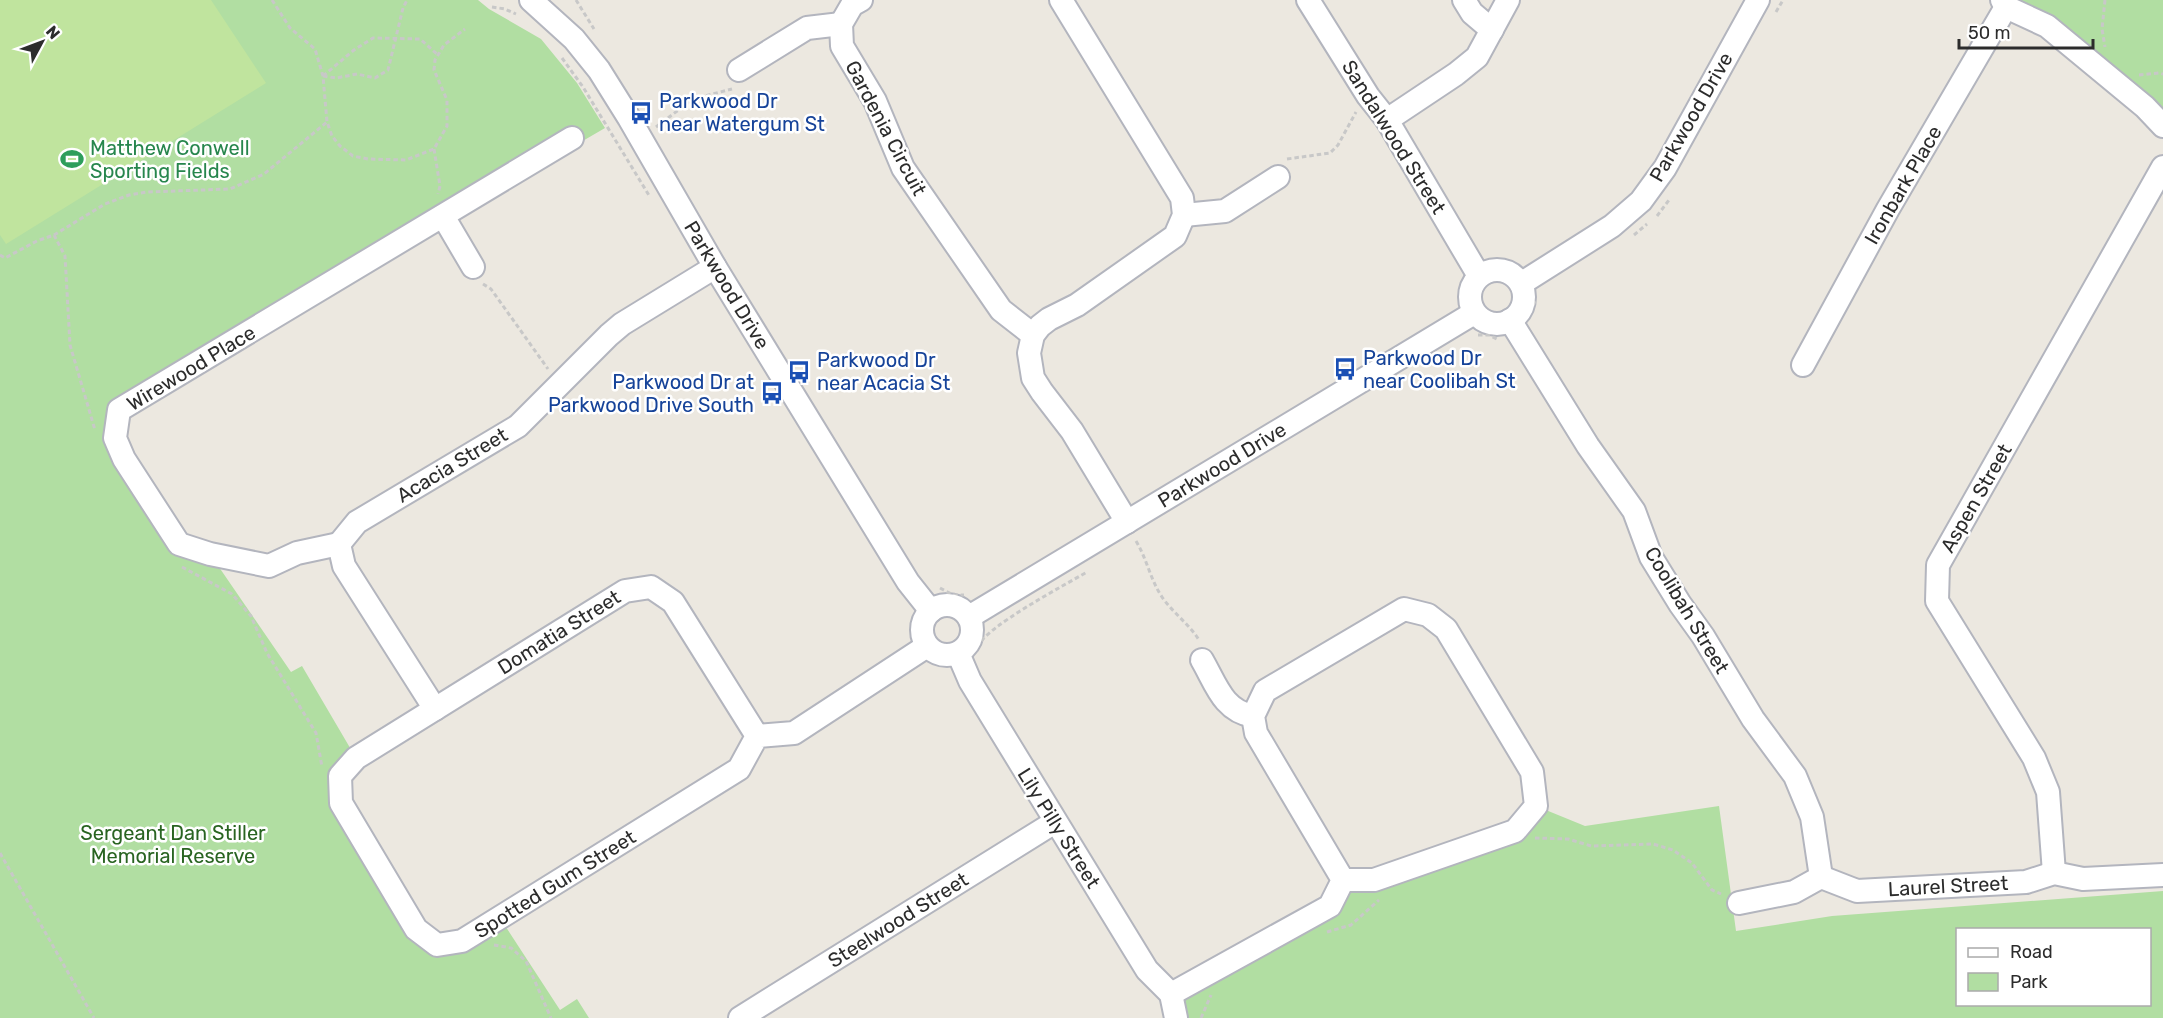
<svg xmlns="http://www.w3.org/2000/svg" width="2163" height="1018" viewBox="0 0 2163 1018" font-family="Rubik,sans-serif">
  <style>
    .green { fill: #b1dea2; fill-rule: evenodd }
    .pitch { fill: #c0e49e }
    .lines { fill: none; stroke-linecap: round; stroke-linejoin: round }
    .minor-casing { stroke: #b3b5be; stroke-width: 26 }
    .path { stroke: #c8c8c8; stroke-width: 3; stroke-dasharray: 4.5 3; stroke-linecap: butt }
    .minor { stroke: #fff; stroke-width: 22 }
    .labels { text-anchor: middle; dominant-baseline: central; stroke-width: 5; stroke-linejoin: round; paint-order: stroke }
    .transit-label { font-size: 20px; fill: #164399; stroke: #fff; text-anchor: start }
    .street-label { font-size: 20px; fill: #2c2c2c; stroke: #fff }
    .leisure-label { font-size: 20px; fill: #27864d; stroke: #fff; text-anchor: start }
    .park-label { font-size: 20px; fill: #296421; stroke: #fff }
  </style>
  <rect width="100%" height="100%" fill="#ece8e0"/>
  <g class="green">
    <polygon points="0,0 478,0 489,9 541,39 577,83 605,128 136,401 115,438 179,544 210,554 291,672 302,666 356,758 341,803 437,945 500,918 560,1010 577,999 589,1018 0,1018"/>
    <polygon points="2002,0 2163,0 2163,126"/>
    <path d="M1536,806L1585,826L1719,806L1736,931L1832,916L2163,891V1018H1176L1171,994L1330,906L1343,880L1515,831ZM1958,930H2150V1004H1958Z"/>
  </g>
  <polygon class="pitch" points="0,0 211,0 266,83 6,244 0,235"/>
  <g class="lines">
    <g class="minor-casing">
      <g id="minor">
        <polyline points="531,0 574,39 599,70 629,118 715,267 908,582 931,611"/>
        <polyline points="861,0 852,5 841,24 842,46 875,101 903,168 1001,310 1033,335"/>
        <polyline points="1061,0 1182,198 1184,215 1175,236 1077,305 1049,319 1040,326 1033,335 1029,353 1033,378 1042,392 1072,431 1127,522"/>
        <polyline points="1308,0 1368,96 1387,120 1479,276"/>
        <polyline points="1464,0 1472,13 1492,30"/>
        <polyline points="2002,0 2006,7 2047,26 2145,107 2163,126"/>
        <polyline points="739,70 807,28 841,24"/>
        <polyline points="1387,120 1456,74 1477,57 1508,0"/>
        <polyline points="1184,215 1225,211 1278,177"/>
        <polyline points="443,216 473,267"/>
        <circle cx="1497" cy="297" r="27"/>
        <polyline points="1522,283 1612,226 1641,201 1665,168 1758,0"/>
        <polyline points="1510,320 1588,446 1634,511 1651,557 1680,604 1703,636 1753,719 1795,776 1812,817 1821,877"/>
        <polyline points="1803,365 1888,209 2006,7"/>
        <polyline points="339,544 297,553 269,566 210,554 179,544 124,459 115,438 119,410 572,138"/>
        <circle cx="947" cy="630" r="25"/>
        <polyline points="969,617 1474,313"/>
        <polyline points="958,653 970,681 1147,970 1171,994"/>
        <path d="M1202,660C1216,684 1223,711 1253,716"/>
        <polyline points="435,709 344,566 339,544 357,522 518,426 609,335 622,324 715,267"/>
        <polyline points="757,736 673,602 651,587 625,591 356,758 340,776 341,803 416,929 437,945 462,941 739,769 757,736 794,733 927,646"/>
        <polyline points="2054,873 2048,792 2034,758 1937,601 1938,565 2163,167"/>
        <polyline points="1739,903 1794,892 1821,877 1857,891 2026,882 2054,873 2083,879 2163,875"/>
        <polyline points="1171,994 1330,906 1343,880 1374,880 1515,831 1536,806 1532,772 1446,629 1428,615 1404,609 1265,691 1253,716 1256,733 1343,880"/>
        <polyline points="1171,994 1176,1018"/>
        <polyline points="740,1018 1055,822"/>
      </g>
    </g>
    <g class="path">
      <polyline points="272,0 290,28 315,49 323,76 327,122 332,136 340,146 353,156 368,159 406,160 434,149 447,126 447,100 434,70 435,60 444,45 465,29"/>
      <polyline points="576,0 594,29"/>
      <polyline points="2105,0 2102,29 2105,47"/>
      <polyline points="492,7 505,9 516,14"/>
      <polyline points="1776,12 1783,0"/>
      <polyline points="562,58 583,87 650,197"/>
      <polyline points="2139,75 2159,73 2163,74"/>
      <polyline points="323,76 336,78 357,74 375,78 388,70 403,8 407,0"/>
      <polyline points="323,76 354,50 373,38 420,39 438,55"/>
      <polyline points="656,127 693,99 732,89"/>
      <polyline points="434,149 440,186 438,194"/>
      <polyline points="1287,159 1330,153 1338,145 1356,112"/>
      <polyline points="1657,216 1669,200"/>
      <polyline points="54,235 65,256 70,345 95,430"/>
      <polyline points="1634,235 1647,224"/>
      <polyline points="0,255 5,258 37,241 54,235 105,204 129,195 147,192 230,189 264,174 327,122"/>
      <polyline points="483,284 491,289 548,369"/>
      <polyline points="1530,312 1536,299"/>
      <polyline points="1478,335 1489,335 1497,339"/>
      <path d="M1136,541C1147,559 1150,579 1162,597C1173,613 1189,624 1199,640"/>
      <polyline points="182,567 232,594 251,616 267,653 316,733 322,767"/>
      <polyline points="940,588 953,595 964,595"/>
      <path d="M977,647C987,626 1063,586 1087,572"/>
      <polyline points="1535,838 1568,839 1591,846 1653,844 1673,850 1692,863 1712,890 1721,894"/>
      <polyline points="0,853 94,1018"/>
      <polyline points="1327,932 1351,925 1379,900"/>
      <polyline points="494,945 511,948 526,961 551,1018"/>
      <polyline points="1201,1018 1211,995"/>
    </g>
    <use href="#minor" class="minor"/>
  </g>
  <defs>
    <g id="bus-bare" transform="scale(1.8)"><path d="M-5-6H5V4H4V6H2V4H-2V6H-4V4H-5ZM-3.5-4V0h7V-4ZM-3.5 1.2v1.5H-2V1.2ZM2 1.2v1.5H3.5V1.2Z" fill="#1a4fb4" stroke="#fff" stroke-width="2.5" paint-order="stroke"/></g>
    <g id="stadium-bare" transform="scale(1.8)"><path d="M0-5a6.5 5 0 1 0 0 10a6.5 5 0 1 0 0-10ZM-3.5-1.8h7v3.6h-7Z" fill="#2e9e5b" stroke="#fff" stroke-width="2.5" paint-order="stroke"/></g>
  </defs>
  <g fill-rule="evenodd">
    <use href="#bus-bare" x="641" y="113"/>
    <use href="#stadium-bare" x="72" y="159"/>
    <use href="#bus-bare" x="1345" y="369"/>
    <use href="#bus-bare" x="799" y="372"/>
    <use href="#bus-bare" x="772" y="393"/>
  </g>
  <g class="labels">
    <g class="transit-label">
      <text x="659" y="101">Parkwood Dr<tspan x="659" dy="23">near Watergum St</tspan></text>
      <text x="1363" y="358">Parkwood Dr<tspan x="1363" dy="23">near Coolibah St</tspan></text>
      <text x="817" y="360">Parkwood Dr<tspan x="817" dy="23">near Acacia St</tspan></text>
      <text x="754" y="382" text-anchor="end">Parkwood Dr at<tspan x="754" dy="23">Parkwood Drive South</tspan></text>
    </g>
    <g class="street-label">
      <text transform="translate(1691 117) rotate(-60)">Parkwood Drive</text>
      <text transform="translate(886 128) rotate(62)">Gardenia Circuit</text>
      <text transform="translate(1394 137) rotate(58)">Sandalwood Street</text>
      <text transform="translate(1903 185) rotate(-60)">Ironbark Place</text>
      <text transform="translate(727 285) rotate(59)">Parkwood Drive</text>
      <text transform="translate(191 368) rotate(-31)">Wirewood Place</text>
      <text transform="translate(452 465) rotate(-31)">Acacia Street</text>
      <text transform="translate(1222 465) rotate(-31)">Parkwood Drive</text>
      <text transform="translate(1976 498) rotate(-60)">Aspen Street</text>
      <text transform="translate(1687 610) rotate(59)">Coolibah Street</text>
      <text transform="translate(559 632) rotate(-32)">Domatia Street</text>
      <text transform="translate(1059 828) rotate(58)">Lily Pilly Street</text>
      <text transform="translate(555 884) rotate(-32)">Spotted Gum Street</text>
      <text transform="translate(1948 886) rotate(-3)">Laurel Street</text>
      <text transform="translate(898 920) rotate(-32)">Steelwood Street</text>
    </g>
    <g class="leisure-label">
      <text x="90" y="148">Matthew Conwell<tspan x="90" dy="23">Sporting Fields</tspan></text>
    </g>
    <g class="park-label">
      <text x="173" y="833">Sergeant Dan Stiller<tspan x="173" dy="23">Memorial Reserve</tspan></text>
    </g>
  </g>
  <rect x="1956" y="928" width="195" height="78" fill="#ffffff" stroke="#ababab" stroke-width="1.5"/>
  <rect x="1968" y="948" width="30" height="9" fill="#ffffff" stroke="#ababab" stroke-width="1.5"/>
  <text x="2010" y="958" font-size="18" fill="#2c2c2c">Road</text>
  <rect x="1968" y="973" width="30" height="18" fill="#b1dea2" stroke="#ababab" stroke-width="1.5"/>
  <text x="2010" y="988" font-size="18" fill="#2c2c2c">Park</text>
  <g transform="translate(42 42) rotate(49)" stroke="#ffffff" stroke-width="4.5" paint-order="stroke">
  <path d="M0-4.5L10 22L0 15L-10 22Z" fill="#2c2c2c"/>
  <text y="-9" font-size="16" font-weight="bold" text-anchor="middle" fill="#2c2c2c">N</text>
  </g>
  <path d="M1959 39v9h134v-9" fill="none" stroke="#2c2c2c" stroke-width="3"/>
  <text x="1968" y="39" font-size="18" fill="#2c2c2c" stroke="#ffffff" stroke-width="4.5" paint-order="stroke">50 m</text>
</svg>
